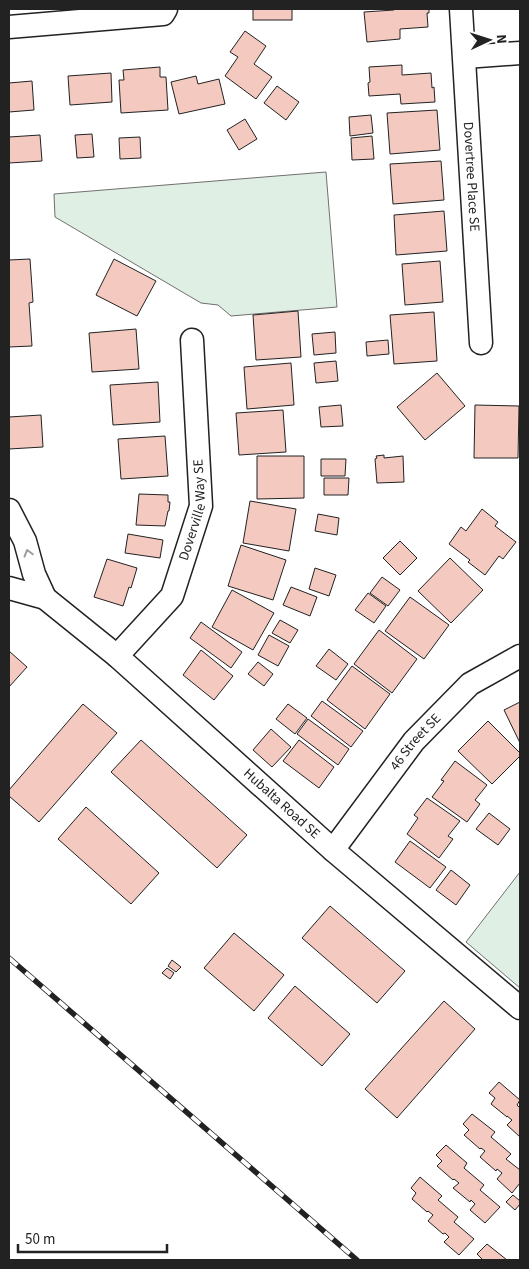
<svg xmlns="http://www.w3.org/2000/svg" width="529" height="1269" viewBox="0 0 529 1269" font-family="'Source Sans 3',sans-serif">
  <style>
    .green { fill: #e0efe3; stroke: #6f6f6f }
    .building { fill: #f3c9c0; stroke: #222 }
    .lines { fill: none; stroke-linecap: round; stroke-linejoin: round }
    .minor-casing { stroke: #222; stroke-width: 25 }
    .minor { stroke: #fff; stroke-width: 22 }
    .rail-casing { stroke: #222; stroke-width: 5.5 }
    .rail { stroke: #fff; stroke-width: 4; stroke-dasharray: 11; stroke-linecap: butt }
    .oneway { stroke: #9c9c9c }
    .labels { text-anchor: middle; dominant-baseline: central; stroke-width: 4; stroke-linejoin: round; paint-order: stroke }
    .street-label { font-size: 14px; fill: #222; stroke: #fff }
  </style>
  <rect width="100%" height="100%" fill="#fff"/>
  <g class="green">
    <polygon points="326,172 337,307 231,316 218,305 201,303 55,217 54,194"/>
    <polygon points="520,872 520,988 466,942"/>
  </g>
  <g class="building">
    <rect x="253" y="9" width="39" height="11"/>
    <polygon points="394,9 429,9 429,13 427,13 428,27 400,29 400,39 367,42 364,12 394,10"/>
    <polygon points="245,31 266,46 254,64 272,77 256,99 225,76 238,57 230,52"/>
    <polygon points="402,65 402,75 431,73 432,88 434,87 435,102 401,104 400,94 369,96 368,83 370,82 369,67"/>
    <polygon points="160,67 160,77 166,77 168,110 121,113 119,80 124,80 123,70"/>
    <polygon points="111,73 112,102 70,105 68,76"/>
    <polygon points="196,76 198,84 219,79 225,104 179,114 171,82"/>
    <polygon points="32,81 34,110 9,112 9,83"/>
    <polygon points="277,86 299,102 286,120 264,103"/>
    <polygon points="437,110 440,150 390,154 387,113"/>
    <polygon points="371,115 373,133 350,136 349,117"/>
    <polygon points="245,119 257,139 239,150 227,130"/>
    <polygon points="92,134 94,157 77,158 75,135"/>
    <polygon points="40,135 42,161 9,163 9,137"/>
    <polygon points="372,136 374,159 352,160 351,138"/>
    <polygon points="140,137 141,158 120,159 119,138"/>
    <polygon points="441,161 444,200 393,204 390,164"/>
    <polygon points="444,211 447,251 396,255 394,215"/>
    <polygon points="30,259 33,302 29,303 32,346 9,347 9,260"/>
    <polygon points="114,259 156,281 137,316 96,295"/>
    <polygon points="440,261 443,302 405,305 402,264"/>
    <polygon points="298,311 301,357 256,360 253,315"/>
    <polygon points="434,312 437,361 394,364 390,315"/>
    <polygon points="136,329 139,369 92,372 89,333"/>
    <polygon points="335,332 336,353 314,355 312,334"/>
    <polygon points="388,340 389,354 367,356 366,342"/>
    <polygon points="336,361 338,381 316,383 314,363"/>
    <polygon points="291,363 294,405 247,409 244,367"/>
    <polygon points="437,373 465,406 425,440 397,407"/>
    <polygon points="158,382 160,422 113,425 110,385"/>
    <polygon points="341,405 343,426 321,427 319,407"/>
    <polygon points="475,405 519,406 518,458 474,458"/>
    <polygon points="283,410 286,452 239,455 236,413"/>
    <polygon points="41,415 43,447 9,449 9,417"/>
    <polygon points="165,436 168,476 121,479 118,439"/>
    <polygon points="384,455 384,458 403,456 404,482 377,483 375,459 377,458 376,456"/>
    <polygon points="257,456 304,456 304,498 257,499"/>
    <polygon points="321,459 346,459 345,476 321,476"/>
    <polygon points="324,478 349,478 348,495 324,495"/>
    <polygon points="139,494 168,495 168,502 170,502 169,511 168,511 165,526 136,525"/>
    <polygon points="250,501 296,509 289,551 243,543"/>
    <polygon points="482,509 498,522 495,526 516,542 503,559 499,556 485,575 468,562 470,560 449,544 461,527 466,531"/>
    <polygon points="318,514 339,518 337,535 315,531"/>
    <polygon points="128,534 163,540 160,558 125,553"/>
    <polygon points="400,541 417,558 400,575 383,558"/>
    <polygon points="241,545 286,560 273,600 228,586"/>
    <polygon points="450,558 483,590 451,623 418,591"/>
    <polygon points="107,559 137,568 131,588 129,587 123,606 94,597"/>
    <polygon points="315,568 336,575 329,596 309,589"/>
    <polygon points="382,577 400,590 388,606 370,593"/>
    <polygon points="291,587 317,597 310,616 283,605"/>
    <polygon points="232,590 274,613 253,650 212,627"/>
    <polygon points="368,593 386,606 374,623 355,610"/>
    <polygon points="410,597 449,625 424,659 385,631"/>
    <polygon points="280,620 298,630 290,643 272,633"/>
    <polygon points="201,622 242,652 231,668 190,638"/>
    <polygon points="379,630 417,659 392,693 354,664"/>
    <polygon points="269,635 289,646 278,666 258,655"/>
    <polygon points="329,649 348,664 336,680 316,666"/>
    <polygon points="201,650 233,676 214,700 183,675"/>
    <polygon points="9,651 27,667 9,687"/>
    <polygon points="258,662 273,674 264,686 248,674"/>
    <polygon points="352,666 390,694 365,729 327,700"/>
    <polygon points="322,701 363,731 351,747 311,716"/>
    <polygon points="520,702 520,743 504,710"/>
    <polygon points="83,704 117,733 39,822 9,796 9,790"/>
    <polygon points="288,704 307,718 295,734 276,719"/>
    <polygon points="308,719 349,749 338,765 297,734"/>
    <polygon points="488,721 520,753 520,756 492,784 458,751"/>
    <polygon points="271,729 291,747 272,767 253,750"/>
    <polygon points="141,740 247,835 217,868 111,772"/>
    <polygon points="299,740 334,767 319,788 283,761"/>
    <polygon points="455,761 487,785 475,800 480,804 467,822 432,797 444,781 441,780"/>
    <polygon points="427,798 460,821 448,836 453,839 439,858 407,834 418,818 414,815"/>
    <polygon points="86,807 159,873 131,904 58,839"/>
    <polygon points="489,813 510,829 498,845 476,829"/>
    <polygon points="410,841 446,867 430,888 395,862"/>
    <polygon points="451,870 470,885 456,905 436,890"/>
    <polygon points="330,906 405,971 377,1003 302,938"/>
    <polygon points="234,933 284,975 254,1011 204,968"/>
    <polygon points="172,960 181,967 176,972 168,966"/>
    <polygon points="167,968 174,973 170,979 162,973"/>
    <polygon points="295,986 350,1034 322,1066 268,1018"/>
    <polygon points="444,1001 475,1029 397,1118 365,1089"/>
    <polygon points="499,1082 520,1100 517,1105 520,1108 520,1137 507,1125 512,1120 507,1116 507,1117 491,1104 495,1098 489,1093"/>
    <polygon points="472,1114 495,1132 491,1137 511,1154 506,1159 520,1170 520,1183 512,1193 497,1179 502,1173 497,1169 496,1171 480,1157 485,1151 481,1148 480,1149 464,1135 469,1130 463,1124"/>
    <polygon points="446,1145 467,1163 464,1168 484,1185 480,1190 500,1207 485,1223 470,1210 475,1204 471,1200 470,1202 453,1188 459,1183 454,1179 453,1180 437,1166 442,1161 436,1155"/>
    <polygon points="420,1177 442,1196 438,1200 458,1217 454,1222 474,1239 459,1255 444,1242 449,1237 445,1233 443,1234 428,1221 433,1215 428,1211 427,1212 412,1199 416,1193 411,1188"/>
    <polygon points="513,1195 520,1201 520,1204 515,1210 506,1202"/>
    <polygon points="487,1244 507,1260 483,1260 477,1254"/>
  </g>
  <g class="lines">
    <g class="minor-casing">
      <g id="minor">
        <path id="s1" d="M461,9L481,343"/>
        <polyline points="9,27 163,14 166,9"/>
        <polyline points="465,57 520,53"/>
        <polyline points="9,510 25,541 34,574 45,598"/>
        <path id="s2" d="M9,588L45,598L117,656L333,850L520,1008"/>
        <path id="s3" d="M117,656L172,596L201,506L192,340"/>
        <path id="s4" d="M333,850L414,741L470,684L520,656"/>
      </g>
    </g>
    <use href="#minor" class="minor"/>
    <g class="rail-casing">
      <polyline id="rail" points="9,958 357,1260"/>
    </g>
    <use href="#rail" class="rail"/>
  </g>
  <defs><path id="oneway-chevron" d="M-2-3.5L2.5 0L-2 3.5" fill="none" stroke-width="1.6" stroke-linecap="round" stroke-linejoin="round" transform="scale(1.25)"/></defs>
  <use class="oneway" href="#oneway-chevron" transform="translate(28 553) rotate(-106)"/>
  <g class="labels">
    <g class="street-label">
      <text stroke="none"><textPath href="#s1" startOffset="168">Dovertree Place SE</textPath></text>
      <text stroke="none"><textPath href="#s3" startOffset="171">Doverville Way SE</textPath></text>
      <text stroke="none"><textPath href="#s4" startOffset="136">46 Street SE</textPath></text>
      <text stroke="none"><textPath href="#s2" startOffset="351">Hubalta Road SE</textPath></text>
    </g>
  </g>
  <rect width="529" height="1269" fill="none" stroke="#222222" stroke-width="20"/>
  <g transform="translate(489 40) rotate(86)" stroke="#ffffff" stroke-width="4" paint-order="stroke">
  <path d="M0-4L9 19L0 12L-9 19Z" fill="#222222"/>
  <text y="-8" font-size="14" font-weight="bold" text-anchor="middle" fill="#222222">N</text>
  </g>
  <path d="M18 1244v8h149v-8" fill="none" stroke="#222222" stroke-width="2.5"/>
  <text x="25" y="1244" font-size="15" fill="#222222" stroke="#ffffff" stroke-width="4" paint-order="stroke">50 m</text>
</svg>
